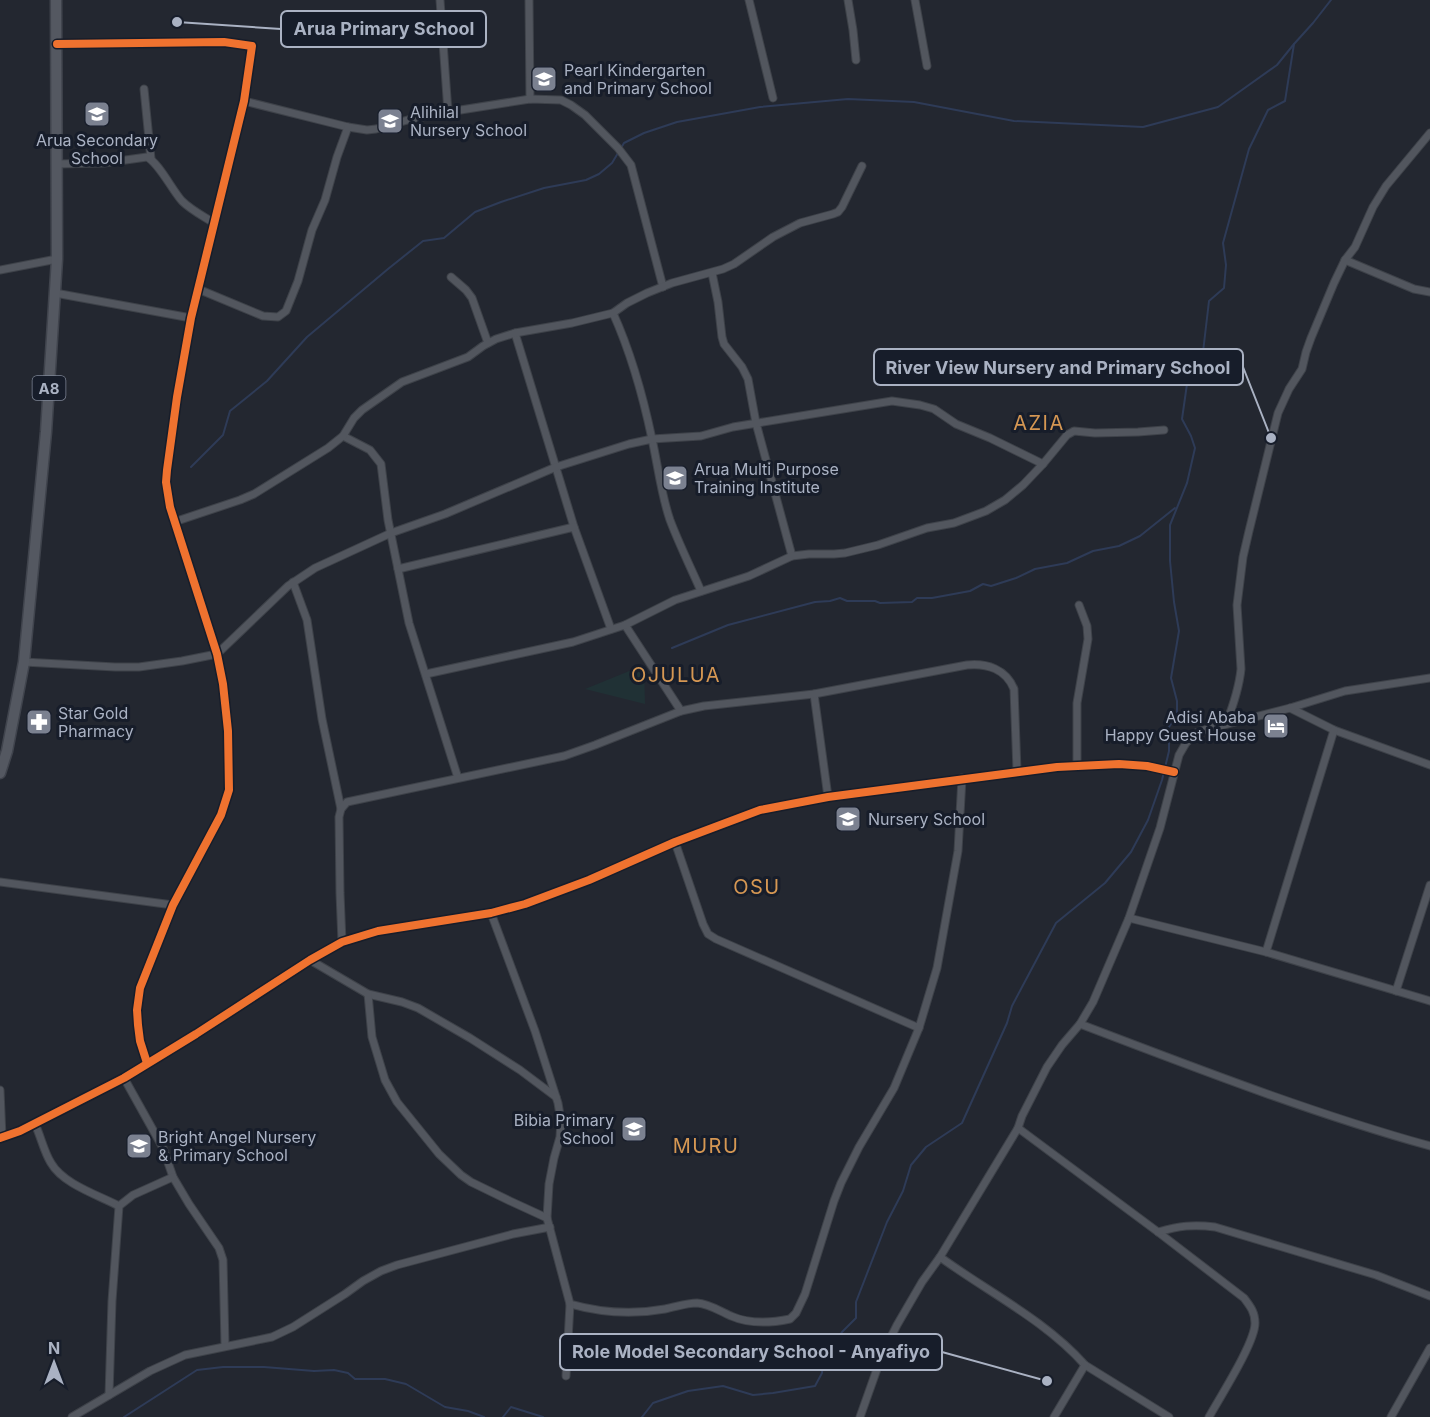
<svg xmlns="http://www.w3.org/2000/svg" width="1430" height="1417" viewBox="0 0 1430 1417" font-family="Inter,sans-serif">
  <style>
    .green { fill: #203135 }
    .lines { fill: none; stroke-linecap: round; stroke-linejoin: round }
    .stream { stroke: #2e3b57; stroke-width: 2 }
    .street-casing { stroke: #3e4249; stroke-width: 9 }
    .primary-casing { stroke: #40444d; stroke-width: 13 }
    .street { stroke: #52565e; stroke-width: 7 }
    .primary { stroke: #545861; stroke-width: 10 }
    .cycleway-casing { stroke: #171d2a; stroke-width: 11 }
    .cycleway { stroke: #ef722f; stroke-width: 8 }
    .labels { text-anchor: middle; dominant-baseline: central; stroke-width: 6; stroke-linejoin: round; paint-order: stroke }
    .shield { fill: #171d2a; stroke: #7e8595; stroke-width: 1.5 }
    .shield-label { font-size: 15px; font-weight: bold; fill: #aab2c3 }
    .poi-label { font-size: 16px; fill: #aab2c3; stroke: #171d2a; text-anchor: start }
    .quarter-label { font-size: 20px; letter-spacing: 1.5px; fill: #d59753; stroke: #171d2a }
    .leader { fill: none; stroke: #aab2c3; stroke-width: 2 }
    .callout-dot { fill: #aab2c3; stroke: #171d2a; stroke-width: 2 }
    .callout { fill: #171d2a; stroke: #aab2c3; stroke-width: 2 }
    .callout-label { font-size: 18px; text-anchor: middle; font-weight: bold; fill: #aab2c3 }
  </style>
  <rect width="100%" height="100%" fill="#232730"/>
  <polygon class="green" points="644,665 645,704 585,689"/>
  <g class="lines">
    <g class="stream">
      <polyline points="191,467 223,435 230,411 267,381 307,337 388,269 423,241 444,238 475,212 501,202 544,188 586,180 599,174 612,163 624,143 644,133 677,122 760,107 848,99 914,102 1014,121 1143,127 1218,107 1277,65 1294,44"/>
      <polyline points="672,648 728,625 815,602 830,601 840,598 847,601 875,601 880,603 912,602 917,598 932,598 970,591 983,584 991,586 1016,578 1035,569 1067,563 1093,551 1119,546 1140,536 1175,508"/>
      <polyline points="124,1417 197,1370 223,1367 264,1367 314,1371 334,1370 348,1373 355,1379 385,1379 406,1384 445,1407 468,1411 484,1417"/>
      <polyline points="503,1417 511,1407 543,1417"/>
      <polyline points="642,1417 653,1403 688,1391 723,1386 753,1395 773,1393 815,1386 822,1373 823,1360 842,1332 856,1318 856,1302 887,1222 903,1191 911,1165 926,1147 962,1123 1007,1023 1012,1006 1056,923 1105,883 1131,852 1148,820 1162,780 1169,751 1169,727 1177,715 1177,701 1171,678 1179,631 1174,602 1170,561 1170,525 1187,483 1195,448 1191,436 1182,419 1187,384 1203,352 1209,301 1224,288 1226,265 1223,243 1249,149 1268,110 1285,101 1294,44 1313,23 1331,0"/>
    </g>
    <g class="street-casing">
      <g id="street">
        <polyline points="440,0 448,112"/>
        <polyline points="529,0 530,99"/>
        <polyline points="749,0 773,98"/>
        <polyline points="848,0 853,30 856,60"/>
        <polyline points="915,0 927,66"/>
        <polyline points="57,44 224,42 252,46 244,101 191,318 177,397 167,470 166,482 170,507 217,654 223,684 228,731 229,790 221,815 173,905 140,988 137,1010 138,1025 140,1041 147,1063"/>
        <polyline points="144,89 151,159"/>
        <polyline points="244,101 348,127 367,130 376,129 411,119 448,112 530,99 561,100 571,105 585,115 618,148 631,165 663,287"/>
        <path d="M56,164L104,163L147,157C159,163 172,190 182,201C191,210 203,216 214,223"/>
        <polyline points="1345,260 1414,289 1430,292"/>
        <polyline points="0,270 57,259"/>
        <polyline points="712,273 718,302 722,337 724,344 742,367 748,379 756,423 792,556"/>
        <polyline points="451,277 466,290 472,298 488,343"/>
        <polyline points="198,289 263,316 278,317 286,311 298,281 312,230 325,200 337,157 348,127"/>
        <polyline points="55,293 191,318"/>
        <path d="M613,313C631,353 643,396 652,439C658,466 661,494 670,520C679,544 691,568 701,591"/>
        <polyline points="515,333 574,527 611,629"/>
        <polyline points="343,436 370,450 381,464 388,520 409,623 458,778"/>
        <polyline points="174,522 240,500 254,494 328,448 343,436 354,418 362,410 402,382 468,357 483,346 496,339 515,333 572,323 613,313 627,303 647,293 672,283 723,269 734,264 773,237 800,223 833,214 838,212 842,207 862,166"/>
        <polyline points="398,569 574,527"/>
        <polyline points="293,582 307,620 322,719 341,809"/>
        <polyline points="625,625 681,711"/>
        <polyline points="24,662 115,667 139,667 182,661 217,654 288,586 315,568 391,533 445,514 556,467 629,444 652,439 701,436 733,427 892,401 920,405 934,409 956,424 990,438 1043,464 1067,435 1074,431 1095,433 1138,432 1164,430"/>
        <polyline points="426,674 573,642 625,625 675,600 749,576 792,556 809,554 834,554 845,553 878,545 927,528 954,523 986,511 1005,500 1023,485 1043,464"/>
        <polyline points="814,694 828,797"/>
        <polyline points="1290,708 1334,730 1430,765"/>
        <path d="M1226,724C1233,706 1239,689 1241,669L1237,605L1243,557L1249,531L1278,413L1289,389L1302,369L1306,352L1311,338L1334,283L1345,260L1355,247L1373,207L1386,186L1430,133"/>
        <polyline points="1077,765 1077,703 1088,639 1087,626 1079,605"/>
        <polyline points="675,842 703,924 708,934 716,939 919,1028"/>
        <polyline points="0,882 173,905"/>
        <path d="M491,913L535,1031L558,1103L561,1121L560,1137L554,1158L549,1184L547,1218L570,1304C602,1313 632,1315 665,1309C676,1307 686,1303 697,1303C710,1304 719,1311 731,1316C749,1324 771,1323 790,1319L796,1313L805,1294L834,1201L841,1183L859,1147L894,1088L919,1028L937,968L958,851L962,778"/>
        <polyline points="1129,918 1266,952 1430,1001"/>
        <path d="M342,942L340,893L339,817L341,809L347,802L564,756L595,745L681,711L704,706L814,694L967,665C987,663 1006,669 1014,689L1017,771"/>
        <polyline points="1266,952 1334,730"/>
        <polyline points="310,960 368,994 402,1002 418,1008 470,1038 520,1070 556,1097"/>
        <polyline points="1396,991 1430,885"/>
        <polyline points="368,994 372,1037 385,1080 397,1102 439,1154 461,1175 471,1182 510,1201 547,1218"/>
        <path d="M1080,1024C1196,1068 1311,1113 1430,1146"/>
        <polyline points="124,1078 163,1148 173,1177 189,1204 219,1248 223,1260 225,1345"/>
        <polyline points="0,1090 2,1137"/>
        <path d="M35,1124C41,1137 44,1152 51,1163C63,1184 98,1195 119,1206"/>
        <path d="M1018,1128L1158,1232L1244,1298C1250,1306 1255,1312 1255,1323C1255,1343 1220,1397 1209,1417"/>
        <polyline points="0,1138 20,1131 124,1078 196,1034 310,960 342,942 378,931 491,913 525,904 589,880 675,842 760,810 828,797 1057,767 1119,764 1147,766 1174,772"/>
        <path d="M1158,1232C1179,1226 1193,1224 1215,1227L1376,1275L1430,1296"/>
        <path d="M940,1257C988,1292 1045,1320 1085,1365L1169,1417"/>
        <polyline points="566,1376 570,1304"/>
        <polyline points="109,1395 112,1301 119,1206 133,1195 173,1177"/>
        <polyline points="72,1417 150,1371 185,1355 272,1337 293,1327 345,1294 363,1281 381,1271 397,1265 513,1234 550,1227"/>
        <polyline points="860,1417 882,1355 897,1325 922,1282 940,1257 1018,1128 1022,1116 1047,1067 1062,1045 1080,1024 1093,1002 1129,918 1160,828 1179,755 1186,743 1196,733 1204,730 1290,708 1345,691 1430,678"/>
        <polyline points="1054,1417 1085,1365"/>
        <polyline points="1391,1417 1430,1348"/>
      </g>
    </g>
    <g class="primary-casing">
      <polyline id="primary" points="0,773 7,751 24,662 46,432 57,259 56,0"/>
    </g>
    <use href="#street" class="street"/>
    <use href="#primary" class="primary"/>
    <g class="cycleway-casing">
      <g id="cycleway">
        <polyline points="57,44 224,42 252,46 244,101 191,318 177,397 167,470 166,482 170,507 217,654 223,684 228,731 229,790 221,815 173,905 140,988 137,1010 138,1025 140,1041 147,1063"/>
        <polyline points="0,1138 20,1131 124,1078 196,1034 310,960 342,942 378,931 491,913 525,904 589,880 675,842 760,810 828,797 1057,767 1119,764 1147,766 1174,772"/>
      </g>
    </g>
    <use href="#cycleway" class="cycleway"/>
  </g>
  <defs>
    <g id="school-square" transform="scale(1.35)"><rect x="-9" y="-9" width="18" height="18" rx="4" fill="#7b8190" stroke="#171d2a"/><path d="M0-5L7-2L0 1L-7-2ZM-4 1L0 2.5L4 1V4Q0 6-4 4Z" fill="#fff"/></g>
    <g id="university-square" transform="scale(1.35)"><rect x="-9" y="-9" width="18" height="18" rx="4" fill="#7b8190" stroke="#171d2a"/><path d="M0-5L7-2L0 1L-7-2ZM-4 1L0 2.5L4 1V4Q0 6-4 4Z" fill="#fff"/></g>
    <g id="pharmacy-square" transform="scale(1.35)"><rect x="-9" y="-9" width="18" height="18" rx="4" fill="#7b8190" stroke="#171d2a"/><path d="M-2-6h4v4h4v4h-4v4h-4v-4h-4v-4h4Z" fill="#fff"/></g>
    <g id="hotel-square" transform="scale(1.35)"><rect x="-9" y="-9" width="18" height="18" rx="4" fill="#7b8190" stroke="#171d2a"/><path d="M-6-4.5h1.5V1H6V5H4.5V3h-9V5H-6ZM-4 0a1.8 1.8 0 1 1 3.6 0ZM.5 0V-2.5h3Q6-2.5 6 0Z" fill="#fff"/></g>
  </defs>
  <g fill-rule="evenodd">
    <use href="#school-square" x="544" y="79"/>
    <use href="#school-square" x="97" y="114"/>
    <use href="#school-square" x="390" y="121"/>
    <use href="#university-square" x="675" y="478"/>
    <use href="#pharmacy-square" x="39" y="722"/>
    <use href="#hotel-square" x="1276" y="726"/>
    <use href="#school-square" x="848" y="819"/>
    <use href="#school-square" x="634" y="1129"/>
    <use href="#school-square" x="139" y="1146"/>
  </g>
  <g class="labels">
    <rect class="shield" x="32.5" y="376" width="33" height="24" rx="4.5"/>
    <g class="shield-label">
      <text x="49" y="388">A8</text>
    </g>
    <g class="poi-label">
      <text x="564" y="70">Pearl Kindergarten<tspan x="564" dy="18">and Primary School</tspan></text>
      <text x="410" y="112">Alihilal<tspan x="410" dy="18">Nursery School</tspan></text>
      <text x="97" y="140" text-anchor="middle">Arua Secondary<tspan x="97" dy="18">School</tspan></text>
      <text x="694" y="469">Arua Multi Purpose<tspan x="694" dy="18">Training Institute</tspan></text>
      <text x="58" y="713">Star Gold<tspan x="58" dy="18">Pharmacy</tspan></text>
      <text x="1256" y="717" text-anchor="end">Adisi Ababa<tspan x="1256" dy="18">Happy Guest House</tspan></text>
      <text x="868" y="819">Nursery School</text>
      <text x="614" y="1120" text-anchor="end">Bibia Primary<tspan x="614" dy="18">School</tspan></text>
      <text x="158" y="1137">Bright Angel Nursery<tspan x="158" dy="18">&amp; Primary School</tspan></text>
    </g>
    <g class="quarter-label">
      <text x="1039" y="423">AZIA</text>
      <text x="676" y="675">OJULUA</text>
      <text x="757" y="887">OSU</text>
      <text x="706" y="1146">MURU</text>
    </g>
  </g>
  <path class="leader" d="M177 22L281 29M1271 438L1243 367M1047 1381L942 1352"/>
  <g class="callout-dot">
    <circle cx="177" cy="22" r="6"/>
    <circle cx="1271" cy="438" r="6"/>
    <circle cx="1047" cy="1381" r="6"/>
  </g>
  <g class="callout">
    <rect x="281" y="11" width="205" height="36" rx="6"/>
    <rect x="874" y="349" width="369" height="36" rx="6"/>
    <rect x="560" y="1334" width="382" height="36" rx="6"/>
  </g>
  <g class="callout-label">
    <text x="384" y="35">Arua Primary School</text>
    <text x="1058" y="374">River View Nursery and Primary School</text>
    <text x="751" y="1358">Role Model Secondary School - Anyafiyo</text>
  </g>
  <g transform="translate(54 1363)" stroke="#171d2a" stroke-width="4.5" paint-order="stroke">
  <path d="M0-4.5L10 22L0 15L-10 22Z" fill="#aab2c3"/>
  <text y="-9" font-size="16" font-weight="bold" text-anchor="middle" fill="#aab2c3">N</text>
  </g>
</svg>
